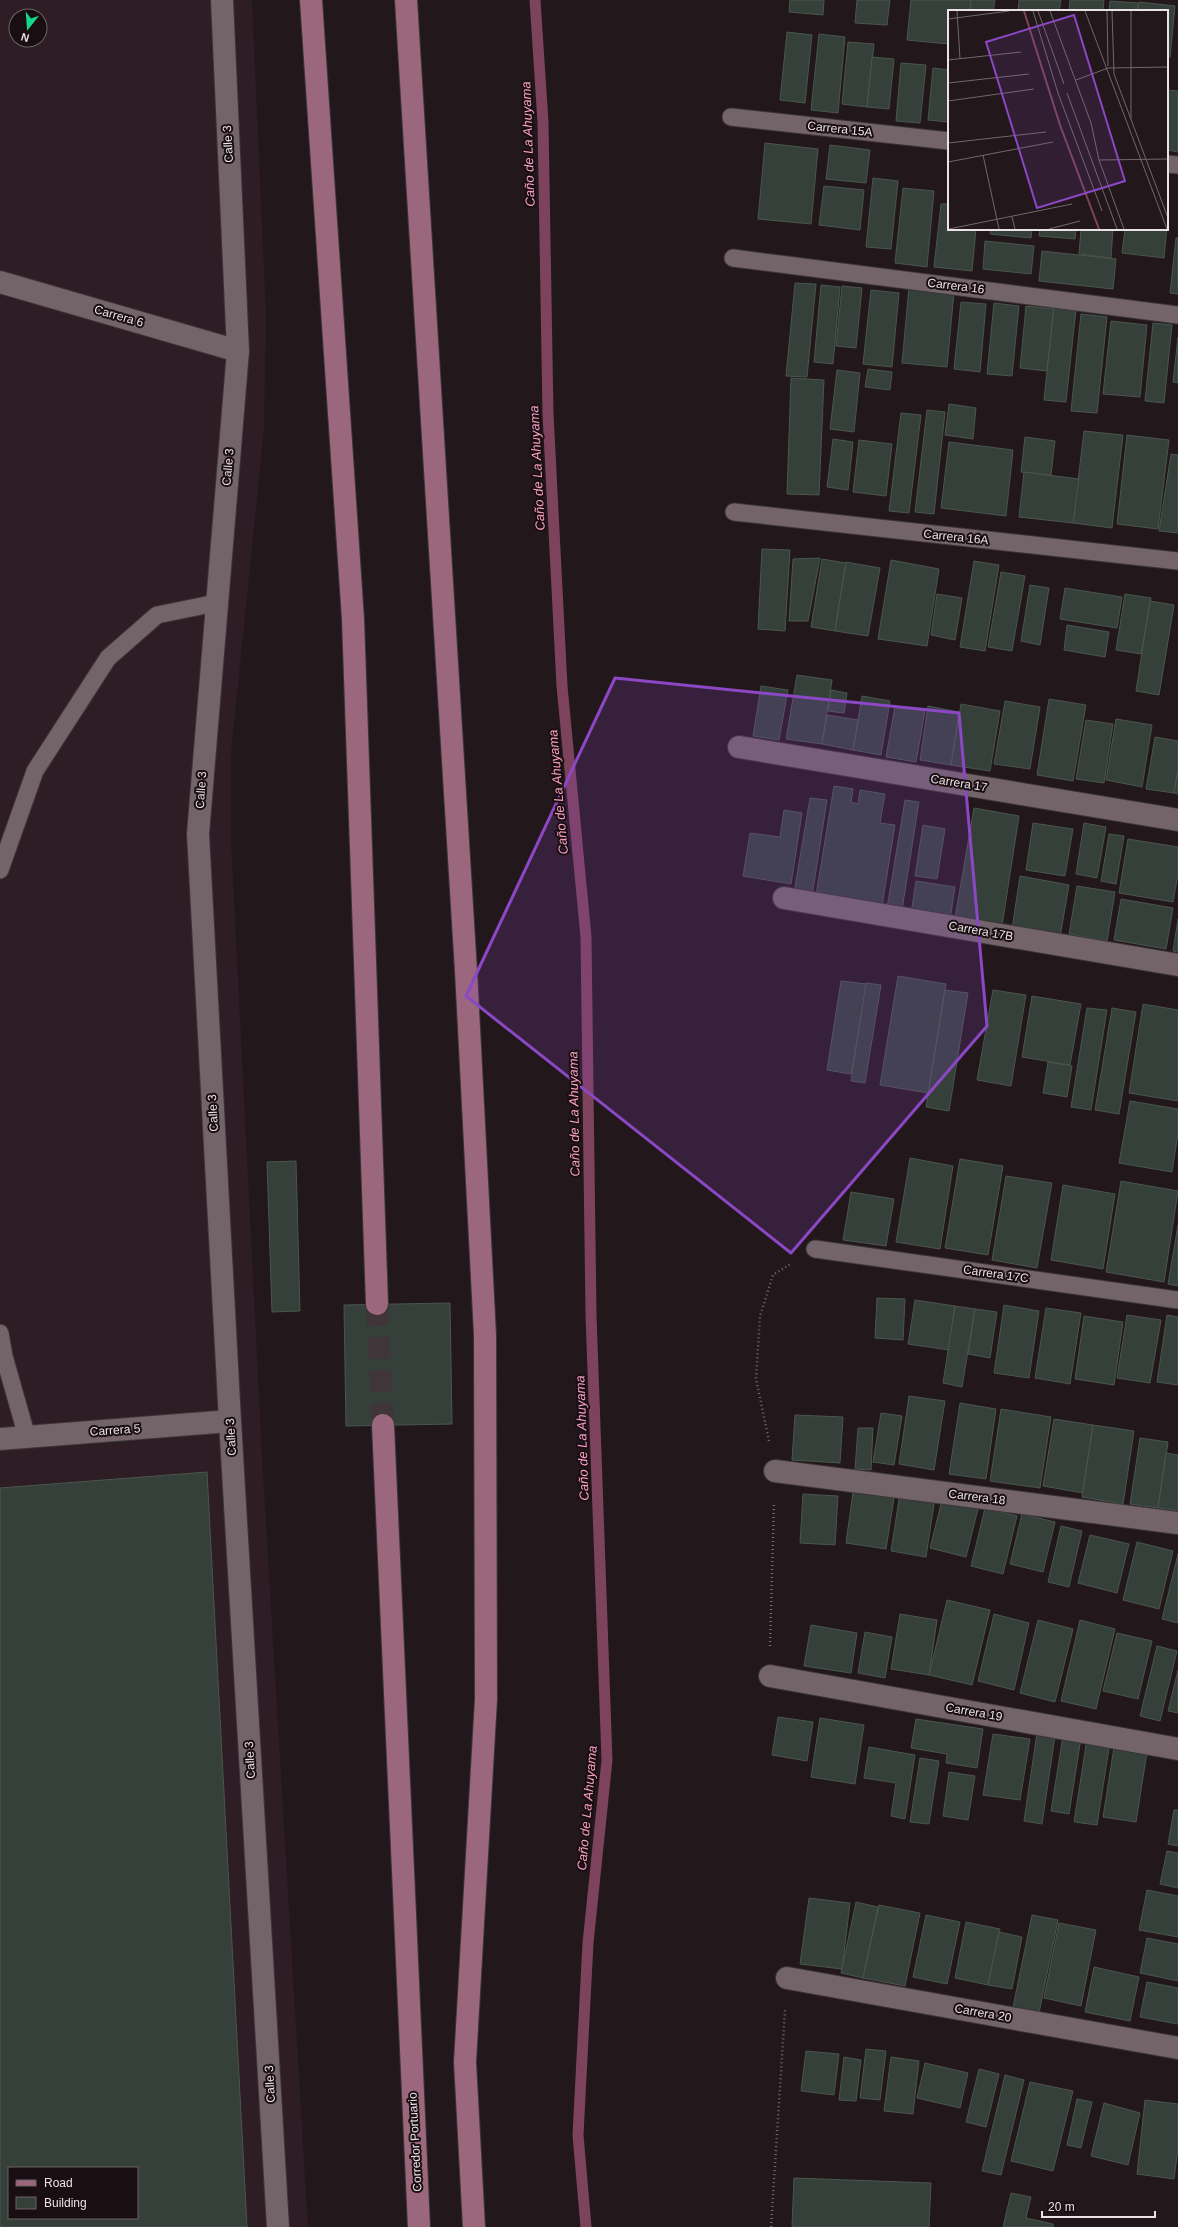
<svg xmlns="http://www.w3.org/2000/svg" width="1178" height="2227" viewBox="0 0 1178 2227" font-family="Arial,sans-serif">
  <style>
    .built { fill: #2e1d24; fill-rule: evenodd }
    .lines { fill: none; stroke-linecap: round; stroke-linejoin: round }
    .stream { stroke: #7d435c; stroke-width: 11 }
    .building { fill: #344039; stroke: #4a564e; fill-rule: evenodd }
    .primary-tunnel { stroke: #403539; stroke-width: 22; stroke-dasharray: 22 11; stroke-linecap: butt }
    .service-casing { stroke: #3c3537; stroke-width: 19 }
    .minor-casing { stroke: #3c3537; stroke-width: 24 }
    .primary-casing { stroke: #3c3537; stroke-width: 24 }
    .path { stroke: #746a6e; stroke-width: 2.5; stroke-dasharray: 1 3; stroke-linecap: butt }
    .service { stroke: #726469; stroke-width: 17 }
    .minor { stroke: #726469; stroke-width: 22 }
    .primary { stroke: #9b677d; stroke-width: 22 }
    .marked { fill: #8c47c5; fill-opacity: 0.2; stroke: #8c47c5; stroke-width: 3; stroke-linejoin: round }
    .labels { text-anchor: middle; dominant-baseline: central; stroke-width: 4; stroke-linejoin: round; paint-order: stroke }
    .street-label { font-size: 12px; fill: #eae2e5; stroke: #190e12 }
    .water-label { font-size: 13px; font-style: italic; fill: #fba1c6; stroke: #190e12 }
    .inset-river { fill: none; stroke: #7d435c; stroke-width: 2 }
    .inset-road { fill: none; stroke: #72686c; stroke-width: 1 }
    .view { fill: #8c47c5; fill-opacity: 0.15; stroke: #8c47c5; stroke-width: 2 }
    .inset-edge { fill: none; stroke: #eae2e5; stroke-width: 2 }
  </style>
  <rect width="100%" height="100%" fill="#22171b"/>
  <path class="built" d="M0,0H252L266,314L264,429L231,754V838L262,1456L308,2227H0ZM16,16H40V40H16ZM9,2168H137V2218H9Z"/>
  <g class="lines">
    <polyline class="stream" points="535,0 543,122 548,414 562,686 586,937 591,1315 607,1760 588,1943 578,2135 586,2227"/>
  </g>
  <g class="building">
    <polygon points="790,0 824,0 823,15 789,12"/>
    <polygon points="857,0 890,0 887,25 855,23"/>
    <polygon points="911,0 971,0 970,11 949,11 949,44 907,40"/>
    <polygon points="971,0 995,0 993,11 970,11"/>
    <polygon points="1019,0 1061,0 1059,11 1018,11"/>
    <polygon points="1070,0 1104,0 1103,11 1069,11"/>
    <polygon points="1110,1 1138,3 1137,11 1109,11"/>
    <polygon points="1139,2 1175,6 1170,57 1167,57 1167,11 1137,11"/>
    <polygon points="787,32 812,35 805,103 780,100"/>
    <polygon points="819,34 845,37 838,113 811,110"/>
    <polygon points="848,42 874,44 867,107 842,104"/>
    <polygon points="872,57 894,59 889,109 867,107"/>
    <polygon points="901,63 926,65 920,123 896,121"/>
    <polygon points="933,68 949,70 949,122 928,120"/>
    <polygon points="1167,90 1178,91 1178,152 1167,150"/>
    <polygon points="765,143 818,149 811,224 758,219"/>
    <polygon points="830,145 870,150 866,183 826,179"/>
    <polygon points="873,178 898,181 891,249 866,247"/>
    <polygon points="824,186 864,190 860,230 819,225"/>
    <polygon points="903,188 934,191 927,267 895,263"/>
    <polygon points="941,204 949,204 949,229 976,229 972,271 934,267"/>
    <polygon points="1167,216 1168,216 1164,258 1122,253 1125,229 1167,229"/>
    <polygon points="991,229 1032,229 1031,238 990,234"/>
    <polygon points="1040,229 1076,229 1075,239 1039,236"/>
    <polygon points="1081,229 1113,229 1111,258 1079,254"/>
    <polygon points="1176,238 1178,238 1178,294 1170,293"/>
    <polygon points="985,241 1034,246 1031,274 983,269"/>
    <polygon points="1042,251 1116,259 1113,289 1039,281"/>
    <polygon points="795,283 816,284 807,377 786,376"/>
    <polygon points="821,285 840,287 833,364 814,362"/>
    <polygon points="842,286 862,288 856,348 836,346"/>
    <polygon points="909,287 954,292 947,367 902,363"/>
    <polygon points="871,290 899,293 892,367 863,364"/>
    <polygon points="961,302 986,304 980,372 954,369"/>
    <polygon points="994,303 1019,306 1012,376 987,374"/>
    <polygon points="1026,306 1054,309 1047,371 1020,368"/>
    <polygon points="1054,307 1076,309 1066,402 1044,400"/>
    <polygon points="1081,314 1107,317 1097,413 1071,411"/>
    <polygon points="1111,321 1147,325 1140,397 1103,394"/>
    <polygon points="1153,323 1172,325 1164,403 1145,401"/>
    <polygon points="1178,337 1178,383 1173,382"/>
    <polygon points="868,369 892,372 890,390 865,387"/>
    <polygon points="837,370 860,373 854,432 830,429"/>
    <polygon points="791,378 824,380 819,495 787,494"/>
    <polygon points="949,404 976,408 973,439 945,435"/>
    <polygon points="927,410 945,412 934,514 915,512"/>
    <polygon points="901,413 921,415 909,513 889,511"/>
    <polygon points="1084,431 1123,435 1112,528 1073,523"/>
    <polygon points="1127,435 1169,440 1158,529 1117,524"/>
    <polygon points="1025,437 1055,441 1051,475 1021,472"/>
    <polygon points="833,439 853,442 848,490 827,487"/>
    <polygon points="859,440 892,444 886,496 853,492"/>
    <polygon points="949,442 1013,450 1006,516 941,508"/>
    <polygon points="1171,454 1178,455 1178,533 1159,531"/>
    <polygon points="1024,472 1079,479 1073,523 1019,517"/>
    <polygon points="762,549 790,550 785,631 758,629"/>
    <polygon points="820,558 808,621 789,621 793,559"/>
    <polygon points="822,559 846,563 835,631 811,627"/>
    <polygon points="891,560 939,569 927,646 878,639"/>
    <polygon points="974,561 999,565 985,651 960,647"/>
    <polygon points="846,562 880,568 868,636 835,631"/>
    <polygon points="1001,572 1025,576 1012,651 988,647"/>
    <polygon points="1030,585 1049,588 1040,645 1021,641"/>
    <polygon points="1065,588 1122,597 1117,628 1060,619"/>
    <polygon points="937,594 962,598 955,640 931,635"/>
    <polygon points="1125,594 1151,598 1141,654 1116,650"/>
    <polygon points="1150,601 1174,605 1159,695 1136,691"/>
    <polygon points="1067,625 1109,632 1105,657 1064,650"/>
    <polygon points="797,675 832,680 822,744 786,739"/>
    <polygon points="761,686 788,690 779,740 753,736"/>
    <polygon points="831,690 847,693 844,713 828,711"/>
    <polygon points="862,696 890,701 881,755 853,750"/>
    <polygon points="1049,699 1086,705 1073,781 1037,775"/>
    <polygon points="1005,701 1040,707 1030,769 994,764"/>
    <polygon points="961,704 1000,711 990,771 951,765"/>
    <polygon points="895,706 925,711 916,762 886,757"/>
    <polygon points="928,706 959,712 951,765 920,760"/>
    <polygon points="827,715 858,720 853,750 822,744"/>
    <polygon points="1116,719 1152,725 1142,787 1106,780"/>
    <polygon points="1086,720 1113,724 1104,783 1076,779"/>
    <polygon points="1155,737 1178,741 1178,769 1174,793 1146,789"/>
    <polygon points="1178,769 1178,794 1174,793"/>
    <polygon points="834,786 853,789 851,802 858,804 860,790 885,794 880,823 895,825 882,906 816,895"/>
    <polygon points="810,798 827,800 812,896 794,893"/>
    <polygon points="905,800 919,802 902,910 887,908"/>
    <polygon points="974,808 1019,816 1002,926 955,918"/>
    <polygon points="784,810 802,813 791,884 743,876 750,833 780,837"/>
    <polygon points="1033,823 1073,829 1065,876 1026,870"/>
    <polygon points="1084,823 1106,827 1097,878 1076,874"/>
    <polygon points="923,825 945,829 937,879 915,876"/>
    <polygon points="1109,834 1124,836 1116,884 1101,881"/>
    <polygon points="1128,839 1178,847 1178,874 1173,902 1119,893"/>
    <polygon points="1020,876 1069,885 1060,937 1012,929"/>
    <polygon points="916,881 955,887 950,920 911,914"/>
    <polygon points="1077,886 1115,892 1107,941 1069,934"/>
    <polygon points="1121,899 1173,908 1166,949 1114,940"/>
    <polygon points="1178,919 1178,952 1173,951"/>
    <polygon points="898,976 946,984 928,1093 880,1085"/>
    <polygon points="841,981 867,984 851,1074 827,1070"/>
    <polygon points="866,983 881,985 865,1083 851,1081"/>
    <polygon points="945,990 968,993 949,1111 926,1107"/>
    <polygon points="993,990 1026,995 1011,1086 977,1080"/>
    <polygon points="1032,996 1081,1004 1070,1065 1022,1057"/>
    <polygon points="1143,1004 1178,1010 1178,1101 1129,1093"/>
    <polygon points="1087,1008 1107,1010 1091,1110 1071,1107"/>
    <polygon points="1112,1008 1136,1012 1119,1114 1095,1110"/>
    <polygon points="1048,1062 1072,1066 1067,1097 1043,1093"/>
    <polygon points="1130,1101 1178,1109 1178,1133 1172,1172 1119,1163"/>
    <polygon points="910,1158 953,1166 940,1249 896,1242"/>
    <polygon points="960,1159 1003,1166 988,1255 945,1248"/>
    <polygon points="296,1161 300,1311 272,1312 267,1162"/>
    <polygon points="1006,1176 1052,1183 1037,1268 992,1260"/>
    <polygon points="1121,1181 1178,1191 1164,1282 1106,1272"/>
    <polygon points="1063,1185 1115,1194 1103,1269 1051,1260"/>
    <polygon points="851,1192 894,1199 886,1246 843,1240"/>
    <polygon points="1178,1225 1178,1286 1168,1284"/>
    <polygon points="877,1298 905,1299 903,1340 875,1338"/>
    <polygon points="915,1300 955,1306 949,1350 908,1344"/>
    <polygon points="450,1303 452,1424 346,1426 344,1305"/>
    <polygon points="1004,1305 1039,1311 1029,1378 994,1373"/>
    <polygon points="955,1306 975,1309 962,1387 943,1383"/>
    <polygon points="1046,1308 1081,1313 1070,1384 1035,1378"/>
    <polygon points="975,1309 997,1312 990,1358 968,1354"/>
    <polygon points="1127,1315 1161,1320 1150,1383 1117,1378"/>
    <polygon points="1167,1315 1178,1317 1178,1385 1157,1382"/>
    <polygon points="1084,1316 1123,1322 1114,1385 1075,1379"/>
    <polygon points="909,1396 945,1401 934,1470 899,1464"/>
    <polygon points="960,1403 996,1409 986,1479 949,1474"/>
    <polygon points="1001,1409 1051,1417 1040,1488 990,1481"/>
    <polygon points="881,1413 902,1416 894,1465 873,1462"/>
    <polygon points="795,1415 843,1417 840,1463 792,1460"/>
    <polygon points="1054,1419 1093,1425 1083,1493 1043,1486"/>
    <polygon points="1093,1425 1134,1431 1123,1504 1082,1497"/>
    <polygon points="858,1428 873,1428 871,1470 855,1469"/>
    <polygon points="1140,1438 1168,1442 1158,1508 1130,1504"/>
    <polygon points="1166,1453 1178,1455 1178,1511 1158,1508"/>
    <path d="M207,1472L247,2227H0V1488ZM9,2168H137V2218H9Z"/>
    <polygon points="853,1492 894,1498 886,1549 846,1543"/>
    <polygon points="900,1493 935,1498 926,1557 891,1551"/>
    <polygon points="803,1494 838,1496 835,1545 800,1543"/>
    <polygon points="942,1500 978,1509 966,1557 930,1548"/>
    <polygon points="985,1508 1017,1516 1003,1574 971,1566"/>
    <polygon points="1022,1514 1055,1522 1043,1572 1010,1564"/>
    <polygon points="1061,1526 1082,1531 1069,1587 1048,1582"/>
    <polygon points="1090,1535 1129,1544 1117,1593 1078,1583"/>
    <polygon points="1137,1542 1173,1551 1159,1609 1123,1600"/>
    <polygon points="1178,1554 1178,1623 1162,1619"/>
    <polygon points="947,1600 990,1610 972,1685 929,1675"/>
    <polygon points="900,1614 937,1620 929,1675 891,1669"/>
    <polygon points="994,1614 1029,1623 1014,1690 978,1681"/>
    <polygon points="1038,1620 1073,1629 1055,1702 1020,1693"/>
    <polygon points="1080,1620 1115,1629 1096,1709 1061,1701"/>
    <polygon points="811,1625 857,1633 851,1673 804,1666"/>
    <polygon points="865,1632 892,1637 885,1678 858,1673"/>
    <polygon points="1117,1633 1152,1641 1138,1699 1103,1691"/>
    <polygon points="1157,1646 1177,1651 1160,1721 1140,1716"/>
    <polygon points="1178,1670 1178,1713 1168,1711"/>
    <polygon points="778,1717 813,1722 807,1761 772,1755"/>
    <polygon points="820,1718 864,1725 855,1784 811,1777"/>
    <polygon points="916,1719 983,1729 977,1768 946,1763 947,1754 911,1748"/>
    <polygon points="1037,1733 1055,1736 1042,1824 1024,1821"/>
    <polygon points="993,1734 1030,1739 1020,1800 983,1795"/>
    <polygon points="1063,1736 1081,1738 1069,1814 1051,1811"/>
    <polygon points="1087,1739 1110,1742 1097,1825 1074,1822"/>
    <polygon points="1115,1741 1148,1746 1136,1822 1103,1817"/>
    <polygon points="869,1747 915,1755 905,1819 891,1816 896,1783 864,1778"/>
    <polygon points="920,1758 939,1761 929,1824 910,1822"/>
    <polygon points="949,1772 975,1776 968,1820 943,1816"/>
    <polygon points="1174,1810 1178,1810 1178,1846 1168,1844"/>
    <polygon points="1167,1851 1178,1853 1178,1888 1160,1884"/>
    <polygon points="1147,1890 1178,1896 1178,1937 1139,1930"/>
    <polygon points="809,1898 850,1903 842,1969 800,1964"/>
    <polygon points="856,1902 878,1907 863,1978 841,1973"/>
    <polygon points="879,1905 920,1913 905,1986 863,1978"/>
    <polygon points="926,1915 960,1922 947,1984 913,1977"/>
    <polygon points="1032,1915 1058,1920 1038,2018 1012,2012"/>
    <polygon points="966,1922 1000,1929 988,1985 955,1978"/>
    <polygon points="1059,1923 1096,1930 1081,2006 1044,1998"/>
    <polygon points="999,1932 1022,1937 1012,1989 988,1985"/>
    <polygon points="1147,1938 1178,1944 1178,1981 1140,1973"/>
    <polygon points="1094,1967 1139,1977 1130,2021 1085,2012"/>
    <polygon points="1147,1982 1178,1988 1178,2024 1140,2017"/>
    <polygon points="866,2049 886,2051 880,2100 860,2098"/>
    <polygon points="806,2051 839,2054 834,2095 801,2091"/>
    <polygon points="844,2057 861,2060 856,2101 839,2100"/>
    <polygon points="891,2057 919,2061 913,2114 884,2111"/>
    <polygon points="925,2063 968,2073 960,2108 917,2098"/>
    <polygon points="979,2069 999,2074 986,2127 966,2122"/>
    <polygon points="1005,2075 1024,2080 1001,2175 982,2171"/>
    <polygon points="1030,2082 1073,2091 1053,2171 1011,2161"/>
    <polygon points="1077,2099 1092,2102 1081,2148 1067,2145"/>
    <polygon points="1145,2100 1178,2104 1178,2148 1174,2179 1137,2174"/>
    <polygon points="1104,2103 1140,2113 1128,2165 1091,2156"/>
    <polygon points="794,2178 931,2183 929,2227 792,2227"/>
    <polygon points="1011,2193 1031,2197 1026,2218 1053,2224 1053,2227 1003,2227"/>
  </g>
  <g class="lines">
    <polyline class="primary-tunnel" points="377,1304 383,1425"/>
    <g class="service-casing">
      <g id="service">
        <polyline points="731,117 949,141"/>
        <polyline points="1167,164 1178,165"/>
        <polyline points="733,258 1178,315"/>
        <polyline points="734,512 1178,561"/>
        <polyline points="0,870 35,771 108,658 157,615 216,603"/>
        <polyline points="815,1249 1178,1300"/>
        <polyline points="0,1333 4,1356 27,1437"/>
      </g>
    </g>
    <g class="minor-casing">
      <g id="minor">
        <polyline points="222,0 238,351 198,834 230,1421 278,2227"/>
        <polyline points="0,282 238,351"/>
        <polyline points="739,747 1178,820"/>
        <polyline points="784,898 1178,965"/>
        <polyline points="0,1439 230,1421"/>
        <polyline points="775,1471 1178,1523"/>
        <polyline points="770,1676 1178,1749"/>
        <polyline points="787,1978 1178,2048"/>
      </g>
    </g>
    <g class="primary-casing">
      <g id="primary">
        <polyline points="311,0 353,619 377,1304"/>
        <polyline points="406,0 466,971 485,1335 486,1699 465,2062 474,2227"/>
        <polyline points="383,1425 419,2227"/>
      </g>
    </g>
    <g class="path">
      <polyline points="769,1441 756,1379 760,1316 773,1275 792,1263"/>
      <polyline points="770,1646 774,1503"/>
      <polyline points="771,2227 785,2010"/>
    </g>
    <use href="#service" class="service"/>
    <use href="#minor" class="minor"/>
    <use href="#primary" class="primary"/>
  </g>
  <path class="marked" d="M615,678L959,713L987,1026L791,1253L466,996Z"/>
  <g class="labels">
    <g class="street-label">
      <text transform="translate(840 129) rotate(6)">Carrera 15A</text>
      <text transform="translate(228 144) rotate(-93)">Calle 3</text>
      <text transform="translate(956 286) rotate(7)">Carrera 16</text>
      <text transform="translate(119 316) rotate(16)">Carrera 6</text>
      <text transform="translate(228 467) rotate(-85)">Calle 3</text>
      <text transform="translate(956 537) rotate(6)">Carrera 16A</text>
      <text transform="translate(959 783) rotate(9)">Carrera 17</text>
      <text transform="translate(201 790) rotate(-86)">Calle 3</text>
      <text transform="translate(981 931) rotate(10)">Carrera 17B</text>
      <text transform="translate(213 1113) rotate(-93)">Calle 3</text>
      <text transform="translate(996 1274) rotate(8)">Carrera 17C</text>
      <text transform="translate(115 1430) rotate(-4)">Carrera 5</text>
      <text transform="translate(231 1437) rotate(-93)">Calle 3</text>
      <text transform="translate(977 1497) rotate(7)">Carrera 18</text>
      <text transform="translate(974 1712) rotate(10)">Carrera 19</text>
      <text transform="translate(250 1760) rotate(-93)">Calle 3</text>
      <text transform="translate(983 2013) rotate(10)">Carrera 20</text>
      <text transform="translate(270 2084) rotate(-93)">Calle 3</text>
      <text transform="translate(415 2142) rotate(-93)">Corredor Portuario</text>
    </g>
    <g class="water-label">
      <text transform="translate(528 144) rotate(-92)">Caño de La Ahuyama</text>
      <text transform="translate(537 468) rotate(-93)">Caño de La Ahuyama</text>
      <text transform="translate(558 792) rotate(-95)">Caño de La Ahuyama</text>
      <text transform="translate(574 1114) rotate(-91)">Caño de La Ahuyama</text>
      <text transform="translate(582 1438) rotate(-92)">Caño de La Ahuyama</text>
      <text transform="translate(587 1808) rotate(-85)">Caño de La Ahuyama</text>
    </g>
  </g>
  <g transform="translate(948 10)">
    <rect width="220" height="220" fill="#22171b"/>
    <path class="inset-river" d="M76,1L112,115L151,219"/>
    <path class="inset-road" d="M9,1L12,49M85,1L110,83L154,201M90,1L116,74M102,1L143,113L151,150L176,219M137,1L219,219M159,1L160,56M164,1L166,64L220,208M183,1V109M0,9L61,1M0,50L73,42M128,70L160,58L220,57M0,73L81,64M119,83L169,219M0,91L86,79M0,133L98,122M35,145L51,219M151,150L220,149M0,152L105,132M64,207L67,219M1,219L124,194M101,219L132,211"/>
    <path class="view" d="M126,5L177,171L89,198L38,32Z"/>
    <rect width="220" height="220" class="inset-edge"/>
  </g>
  <rect x="8" y="2167" width="130" height="52" fill="#190e12" stroke="#6d6366"/>
  <rect x="16" y="2180" width="20" height="6" fill="#9b677d" stroke="#6d6366"/>
  <text x="44" y="2187" font-size="12" fill="#eae2e5">Road</text>
  <rect x="16" y="2197" width="20" height="12" fill="#344039" stroke="#6d6366"/>
  <text x="44" y="2207" font-size="12" fill="#eae2e5">Building</text>
  <g transform="translate(28 28) rotate(197)"><circle r="19" fill="#190e12" stroke="#6d6366"/>
  <path d="M0-3L7 15L0 10L-7 15Z" fill="#13d98a"/>
  <text y="-6" font-size="11" font-weight="bold" text-anchor="middle" fill="#eae2e5">N</text>
  </g>
  <path d="M1042 2211v6h113v-6" fill="none" stroke="#eae2e5" stroke-width="2"/>
  <text x="1048" y="2211" font-size="12" fill="#eae2e5" stroke="#190e12" stroke-width="3" paint-order="stroke">20 m</text>
</svg>
